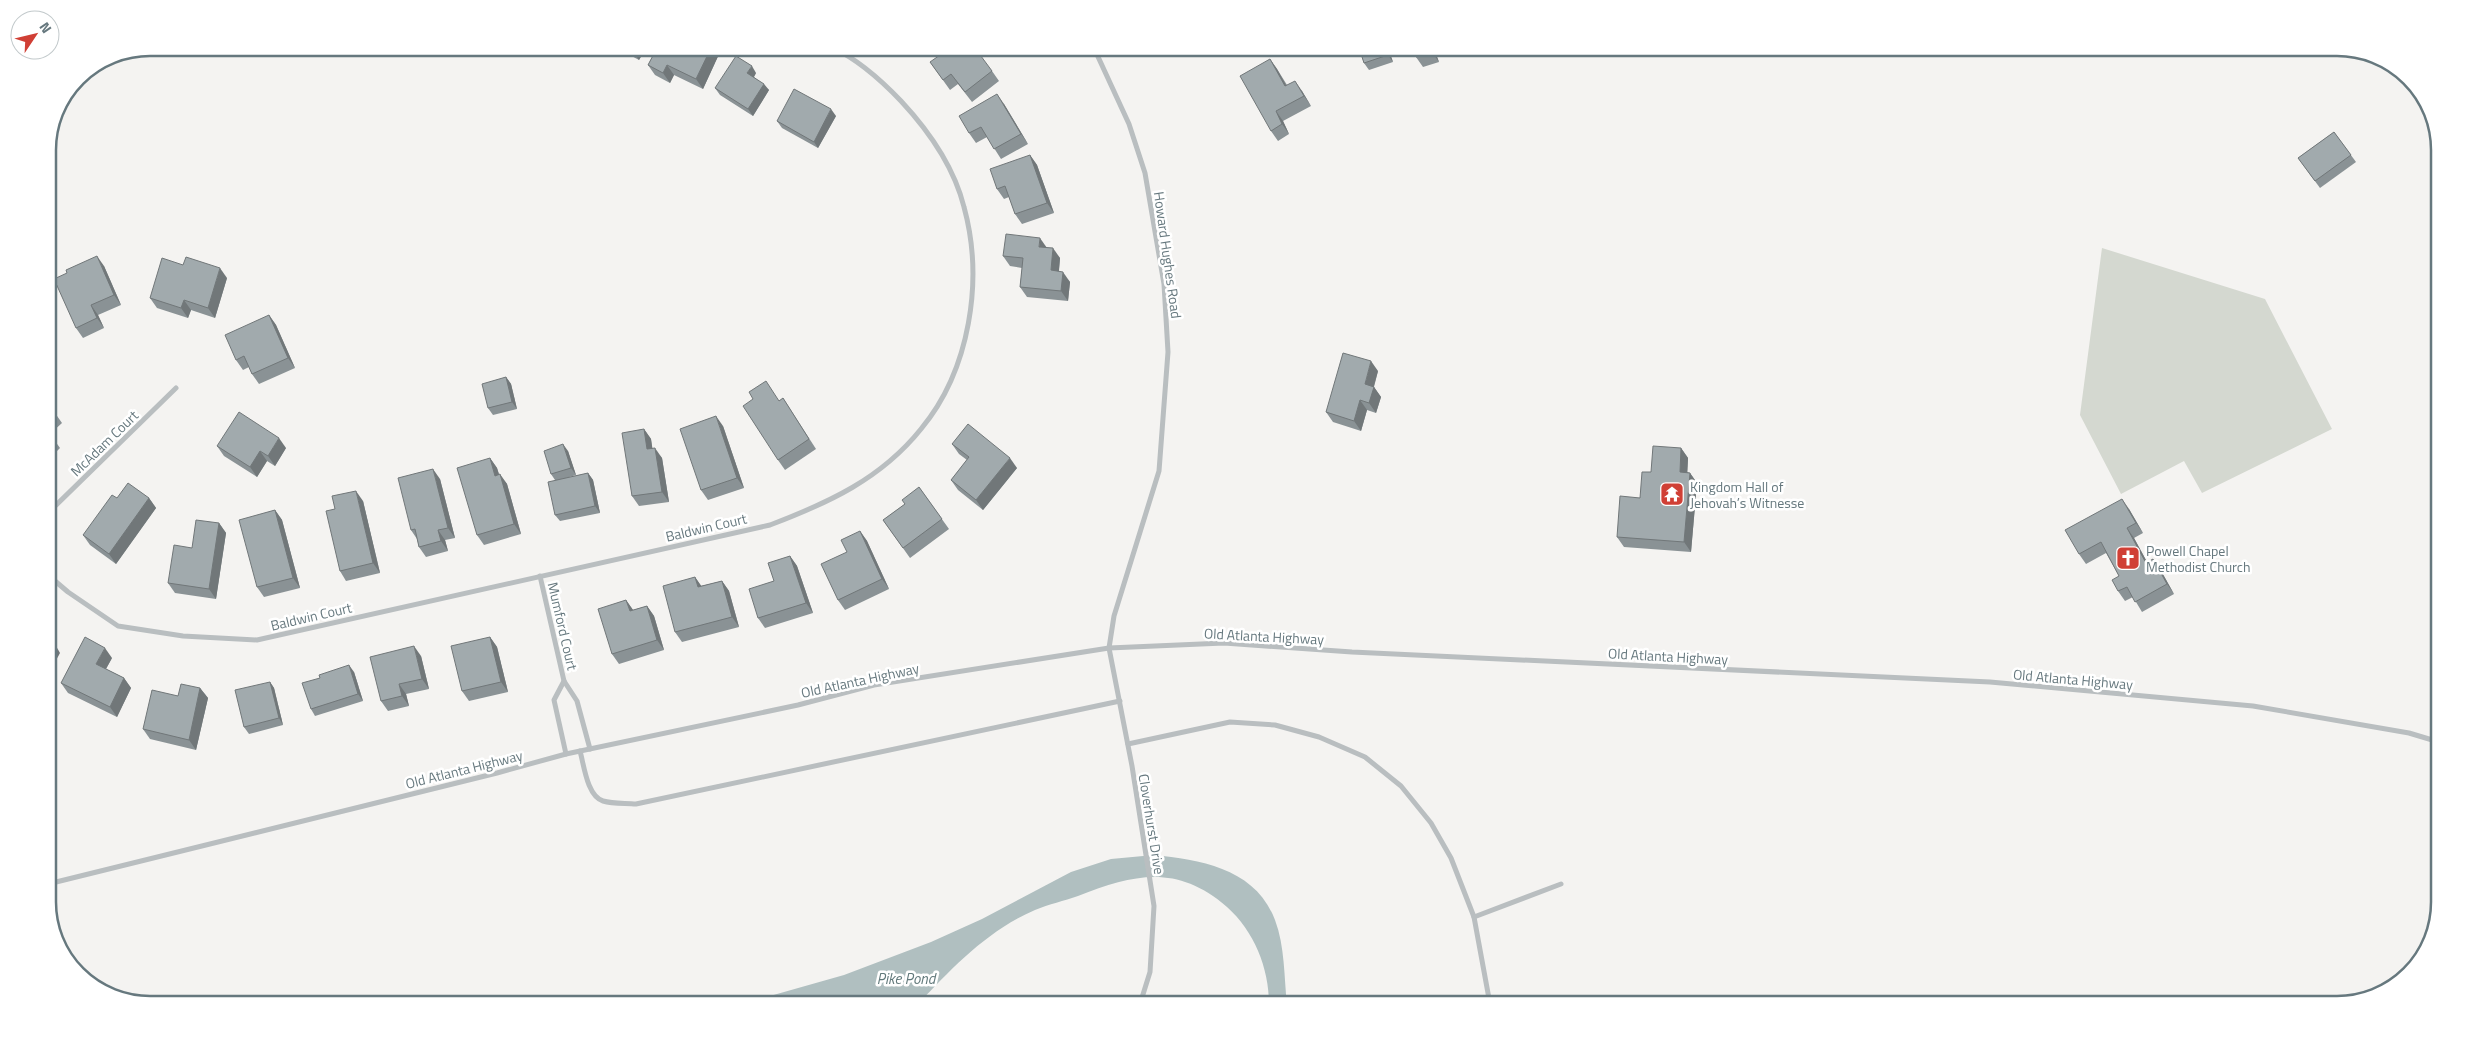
<svg xmlns="http://www.w3.org/2000/svg" width="2487" height="1052" viewBox="0 0 2487 1052" font-family="'Titillium Web',sans-serif">
  <style>
    .green { fill: #d4d8d0 }
    .water { fill: #b0bfc0 }
    .lines { fill: none; stroke-linecap: round; stroke-linejoin: round }
    .minor { stroke: #b9bec0; stroke-width: 5 }
    .wall { fill: #8a9295 }
    .shaded-wall { fill: #717779 }
    .building { fill: #a1aaad; stroke: #717779 }
    .labels { text-anchor: middle; dominant-baseline: central; stroke-width: 5; stroke-linejoin: round; paint-order: stroke }
    .street-label { font-size: 14px; fill: #66787e; stroke: #fff }
    .poi-label { font-size: 14px; fill: #66787e; stroke: #fff; text-anchor: start }
    .water-label { font-size: 15px; font-style: italic; fill: #62797b; stroke: #fff }
    .rim { fill: none; stroke: #66787e; stroke-width: 2.5 }
  </style>
  <rect width="100%" height="100%" fill="#f4f3f1"/>
  <polygon class="green" points="2102,248 2265,299 2332,429 2202,493 2184,461 2121,494 2080,415"/>
  <path class="water" d="M1154,855C1202,860 1256,869 1275,920C1285,946 1284,978 1287,1004H1269C1269,968 1254,931 1227,907C1177,864 1135,874 1078,896C1064,901 1049,904 1035,910C988,930 952,968 918,1004H742L844,975L931,942L982,919L1071,872L1111,859Z"/>
  <g class="lines">
    <g class="minor">
      <polyline points="1094,48 1129,124 1145,173 1164,284 1168,352 1159,471 1114,616 1109,648 1132,766 1154,906 1150,972 1140,1004"/>
      <polyline points="48,513 176,388"/>
      <path d="M48,575L68,592L118,626L183,636L257,640L770,525C828,503 881,479 921,429C970,370 984,280 964,207C954,167 928,130 901,101C881,80 859,60 833,48"/>
      <polyline points="540,576 564,681 577,701 590,749"/>
      <polyline points="564,681 554,700 566,754"/>
      <polyline points="1128,744 1230,722 1275,725 1319,737 1365,757 1401,786 1431,823 1451,858 1474,917 1490,1004"/>
      <path d="M580,751C584,765 587,796 603,801C613,804 625,803 636,804L1120,701"/>
      <polyline points="48,884 497,773 566,754 798,705 874,685 1109,648 1224,643 1352,652 1990,682 2253,706 2409,733 2439,742"/>
      <polyline points="1474,917 1561,884"/>
    </g>
  </g>
  <g class="wall">
    <polygon points="617,48 646,48 639,60"/>
    <polygon points="657,48 717,48 720,52 703,89 674,75 670,83 655,75 648,65"/>
    <polygon points="1359,48 1388,48 1393,62 1369,70 1364,63"/>
    <polygon points="1413,48 1440,48 1434,49 1439,62 1423,67 1416,57"/>
    <polygon points="1270,59 1277,69 1287,85 1302,91 1311,106 1283,121 1289,134 1278,141 1271,131"/>
    <polygon points="930,62 992,71 999,81 972,102 958,84 950,90"/>
    <polygon points="756,73 754,77 769,90 753,116 720,95 715,88"/>
    <polygon points="1004,104 1028,144 1001,159 987,137 976,143 969,133"/>
    <polygon points="836,116 818,148 782,128 777,121"/>
    <polygon points="2334,132 2356,162 2320,188 2298,158"/>
    <polygon points="1030,155 1037,165 1054,213 1022,224 1015,214 1009,197 1004,199 997,189"/>
    <polygon points="1046,247 1060,258 1059,271 1070,282 1068,301 1027,297 1020,287 1022,268 1010,266 1003,256"/>
    <polygon points="104,266 121,305 98,315 104,328 83,338 76,328"/>
    <polygon points="227,278 215,318 191,310 188,318 157,308 150,298"/>
    <polygon points="269,315 276,325 295,368 259,384 252,374 249,367 243,370 236,360"/>
    <polygon points="1378,371 1374,387 1381,397 1376,413 1367,410 1361,431 1333,422 1326,412"/>
    <polygon points="506,377 511,384 517,409 493,415 488,408"/>
    <polygon points="783,398 816,449 785,470 778,460 779,401"/>
    <polygon points="48,405 55,413 62,423 50,434 60,448 48,460"/>
    <polygon points="723,426 744,488 708,500 701,490"/>
    <polygon points="644,429 651,439 652,448 662,458 669,502 639,506 632,496"/>
    <polygon points="952,444 1017,468 983,510 958,490 951,480 967,460 959,454"/>
    <polygon points="217,446 286,448 275,466 267,461 257,477 224,456"/>
    <polygon points="1681,448 1688,458 1687,472 1690,473 1697,483 1691,552 1624,547 1617,537 1640,498 1651,472"/>
    <polygon points="568,451 576,475 566,478 588,473 593,480 600,513 560,521 555,515 555,480 551,474"/>
    <polygon points="490,458 497,468 499,474 507,484 521,534 484,545 477,535"/>
    <polygon points="440,479 455,538 445,540 448,551 426,557 419,547 417,539 411,530"/>
    <polygon points="919,487 949,529 910,558 883,520 905,504"/>
    <polygon points="117,498 149,498 156,508 116,564 90,545 83,535"/>
    <polygon points="363,501 380,573 346,581 340,571"/>
    <polygon points="2129,509 2143,533 2134,538 2147,562 2153,559 2160,569 2174,594 2142,612 2133,597 2125,601 2118,591 2119,576 2106,553 2086,564 2079,554"/>
    <polygon points="275,510 282,520 300,588 264,597 257,587"/>
    <polygon points="219,523 226,533 216,599 175,593 168,583 192,548"/>
    <polygon points="860,531 867,541 889,589 845,610 838,600"/>
    <polygon points="790,556 797,566 813,613 765,628 758,618 774,581"/>
    <polygon points="695,577 701,586 722,581 729,591 739,627 682,642 675,632"/>
    <polygon points="626,600 633,610 647,606 654,616 664,650 619,664 612,654"/>
    <polygon points="490,637 497,647 508,692 469,701 462,691"/>
    <polygon points="421,656 429,689 406,694 409,706 388,711 381,701"/>
    <polygon points="112,658 106,669 124,678 131,688 117,717 68,693 61,683"/>
    <polygon points="354,672 363,701 315,716 311,709"/>
    <polygon points="270,682 274,688 283,725 249,734 244,727"/>
    <polygon points="200,688 208,698 196,750 150,739 143,729 178,696"/>
  </g>
  <g class="shaded-wall">
    <polygon points="633,48 646,48 639,60 632,50"/>
    <polygon points="711,48 717,48 720,52 703,89 696,79"/>
    <polygon points="1386,48 1388,48 1393,62 1388,55"/>
    <polygon points="1430,48 1433,48 1434,49 1439,62 1432,52"/>
    <polygon points="1270,59 1277,69 1292,96 1285,86"/>
    <polygon points="667,65 674,75 670,83 663,73"/>
    <polygon points="752,66 756,73 752,80 747,73"/>
    <polygon points="1295,81 1302,91 1311,106 1304,96"/>
    <polygon points="764,84 769,90 753,116 748,109"/>
    <polygon points="997,94 1004,104 1028,144 1021,134"/>
    <polygon points="831,109 836,116 818,148 814,142"/>
    <polygon points="1276,111 1283,121 1289,134 1282,124"/>
    <polygon points="1030,155 1037,165 1054,213 1047,203"/>
    <polygon points="1040,238 1047,248 1039,247"/>
    <polygon points="1053,248 1060,258 1058,280 1051,270"/>
    <polygon points="97,256 104,266 121,305 114,295"/>
    <polygon points="220,268 227,278 215,318 208,308"/>
    <polygon points="1063,272 1070,282 1068,301 1061,291"/>
    <polygon points="184,300 191,310 188,318 181,308"/>
    <polygon points="91,305 98,315 104,328 97,318"/>
    <polygon points="269,315 276,325 295,368 288,358"/>
    <polygon points="1371,361 1378,371 1373,389 1374,387 1381,397 1376,413 1369,403 1365,384"/>
    <polygon points="506,377 511,384 517,409 512,402"/>
    <polygon points="1360,400 1367,410 1361,431 1354,421"/>
    <polygon points="716,416 723,426 744,488 737,478"/>
    <polygon points="644,429 651,439 654,459 647,449"/>
    <polygon points="279,438 286,448 275,466 268,456"/>
    <polygon points="563,444 568,451 576,475 571,468"/>
    <polygon points="655,448 662,458 669,502 662,492"/>
    <polygon points="1681,448 1688,458 1687,482 1680,472"/>
    <polygon points="260,451 267,461 257,477 250,467"/>
    <polygon points="490,458 497,468 502,485 495,476"/>
    <polygon points="1010,458 1017,468 983,510 976,500"/>
    <polygon points="433,469 440,479 455,538 448,528"/>
    <polygon points="588,473 593,480 600,513 595,506"/>
    <polygon points="1690,473 1697,483 1691,552 1684,542"/>
    <polygon points="500,474 507,484 521,534 514,524"/>
    <polygon points="356,491 363,501 380,573 373,563"/>
    <polygon points="149,498 156,508 116,564 109,554"/>
    <polygon points="2122,499 2129,509 2143,533 2136,523"/>
    <polygon points="275,510 282,520 300,588 293,578"/>
    <polygon points="219,523 226,533 216,599 209,589"/>
    <polygon points="2127,528 2134,538 2153,573 2146,563"/>
    <polygon points="438,530 445,540 448,551 441,541"/>
    <polygon points="860,531 867,541 889,589 882,579"/>
    <polygon points="790,556 797,566 813,613 806,603"/>
    <polygon points="2153,559 2160,569 2174,594 2167,584"/>
    <polygon points="695,577 702,587 698,587"/>
    <polygon points="722,581 729,591 739,627 732,617"/>
    <polygon points="626,600 633,610 630,611"/>
    <polygon points="647,606 654,616 664,650 657,640"/>
    <polygon points="490,637 497,647 508,692 501,682"/>
    <polygon points="56,646 60,653 48,675 48,660"/>
    <polygon points="414,646 421,656 429,689 422,679"/>
    <polygon points="105,648 112,658 103,674 96,664"/>
    <polygon points="349,665 354,672 363,701 358,694"/>
    <polygon points="124,678 131,688 117,717 110,707"/>
    <polygon points="270,682 274,688 283,725 279,718"/>
    <polygon points="399,684 406,694 409,706 402,696"/>
    <polygon points="200,688 208,698 196,750 189,740"/>
  </g>
  <g class="building">
    <polygon points="657,48 711,48 696,79 667,65 663,73 648,65"/>
    <polygon points="950,48 975,48 992,71 965,92 951,74 943,80 930,62"/>
    <polygon points="1359,48 1386,48 1388,55 1364,63"/>
    <polygon points="1413,48 1430,48 1432,52 1416,57"/>
    <polygon points="736,56 752,66 747,73 764,84 748,109 715,88"/>
    <polygon points="1270,59 1285,86 1295,81 1304,96 1276,111 1282,124 1271,131 1240,76"/>
    <polygon points="794,89 831,109 814,142 777,121"/>
    <polygon points="997,94 1021,134 994,149 981,127 969,133 959,116"/>
    <polygon points="2334,132 2351,155 2315,181 2298,158"/>
    <polygon points="1030,155 1047,203 1015,214 1005,186 997,189 990,169"/>
    <polygon points="1006,234 1040,238 1039,247 1053,248 1051,270 1063,272 1061,291 1020,287 1023,258 1003,256"/>
    <polygon points="97,256 114,295 91,305 97,318 76,328 54,279 67,273 66,270"/>
    <polygon points="186,257 220,268 208,308 184,300 181,308 150,298 162,258 183,265"/>
    <polygon points="269,315 288,358 252,374 244,356 236,360 225,335"/>
    <polygon points="1343,353 1371,361 1365,384 1374,387 1369,403 1360,400 1354,421 1326,412"/>
    <polygon points="506,377 512,402 488,408 482,384"/>
    <polygon points="766,381 779,401 783,398 809,439 778,460 743,406 753,399 749,392"/>
    <polygon points="48,405 55,413 48,420"/>
    <polygon points="239,412 279,438 268,456 260,451 250,467 217,446"/>
    <polygon points="716,416 737,478 701,490 680,429"/>
    <polygon points="968,424 1010,458 976,500 951,480 969,457 952,444"/>
    <polygon points="644,429 647,449 655,448 662,492 632,496 622,433"/>
    <polygon points="48,432 53,438 48,443"/>
    <polygon points="563,444 571,468 551,474 544,451"/>
    <polygon points="1653,446 1681,448 1680,472 1690,473 1684,542 1617,537 1620,496 1640,498 1642,472 1651,472"/>
    <polygon points="490,458 495,476 500,474 514,524 477,535 457,468"/>
    <polygon points="433,469 448,528 438,530 441,541 419,547 415,529 411,530 398,478"/>
    <polygon points="588,473 595,506 555,515 548,482"/>
    <polygon points="128,483 149,498 109,554 83,535 112,495 117,498"/>
    <polygon points="919,487 942,519 903,548 883,520 905,504 902,500"/>
    <polygon points="356,491 373,563 340,571 326,511 335,509 332,496"/>
    <polygon points="2122,499 2136,523 2127,528 2146,563 2153,559 2167,584 2135,602 2127,587 2118,591 2112,580 2119,576 2101,542 2079,554 2065,530"/>
    <polygon points="275,510 293,578 257,587 239,520"/>
    <polygon points="196,520 219,523 209,589 168,583 174,545 192,548"/>
    <polygon points="860,531 882,579 838,600 821,564 847,552 841,540"/>
    <polygon points="790,556 806,603 758,618 749,589 774,581 768,563"/>
    <polygon points="695,577 698,587 722,581 732,617 675,632 663,586"/>
    <polygon points="626,600 630,611 647,606 657,640 612,654 598,609"/>
    <polygon points="85,637 105,648 96,664 124,678 110,707 61,683"/>
    <polygon points="490,637 501,682 462,691 451,646"/>
    <polygon points="48,642 56,646 48,660"/>
    <polygon points="414,646 422,679 399,684 402,696 381,701 370,657"/>
    <polygon points="349,665 358,694 311,709 302,683 320,678 319,675"/>
    <polygon points="270,682 279,718 244,727 235,690"/>
    <polygon points="181,684 200,688 189,740 143,729 152,690 178,696"/>
  </g>
  <defs>
    <g id="temple-square" transform="scale(1.25)"><rect x="-9" y="-9" width="18" height="18" rx="4" fill="#d03f35" stroke="#fff"/><path d="M0-6L5-2H3V0L6.5 2.5H4V6H1.5V3h-3V6H-4V2.5H-6.5L-3 0V-2H-5Z" fill="#fff"/></g>
    <g id="church-square" transform="scale(1.25)"><rect x="-9" y="-9" width="18" height="18" rx="4" fill="#d03f35" stroke="#fff"/><path d="M-1.2-6h2.4v3.5h3.3v2.4h-3.3V6h-2.4V-.1h-3.3v-2.4h3.3Z" fill="#fff"/></g>
  </defs>
  <g fill-rule="evenodd">
    <use href="#temple-square" x="1672" y="494"/>
    <use href="#church-square" x="2128" y="558"/>
  </g>
  <g class="labels">
    <g class="street-label">
      <text transform="translate(1168 255) rotate(82)">Howard Hughes Road</text>
      <text transform="translate(104 443) rotate(-44)">McAdam Court</text>
      <text transform="translate(706 527) rotate(-13)">Baldwin Court</text>
      <text transform="translate(311 616) rotate(-13)">Baldwin Court</text>
      <text transform="translate(563 626) rotate(77)">Mumford Court</text>
      <text transform="translate(1264 636) rotate(3)">Old Atlanta Highway</text>
      <text transform="translate(1668 656) rotate(3)">Old Atlanta Highway</text>
      <text transform="translate(2073 679) rotate(5)">Old Atlanta Highway</text>
      <text transform="translate(860 680) rotate(-12)">Old Atlanta Highway</text>
      <text transform="translate(464 769) rotate(-14)">Old Atlanta Highway</text>
      <text transform="translate(1152 824) rotate(81)">Cloverhurst Drive</text>
    </g>
    <g class="poi-label">
      <text x="1690" y="486">Kingdom Hall of<tspan x="1690" dy="16">Jehovah’s Witnesse</tspan></text>
      <text x="2146" y="550">Powell Chapel<tspan x="2146" dy="16">Methodist Church</tspan></text>
    </g>
    <g class="water-label">
      <text x="906" y="978">Pike Pond</text>
    </g>
  </g>
  <path d="M0 0H2487V1052H0ZM150 56H2337A94 94 0 0 1 2431 150V902A94 94 0 0 1 2337 996H150A94 94 0 0 1 56 902V150A94 94 0 0 1 150 56Z" fill="#fff" fill-rule="evenodd"/>
  <path class="rim" d="M150 56H2337A94 94 0 0 1 2431 150V902A94 94 0 0 1 2337 996H150A94 94 0 0 1 56 902V150A94 94 0 0 1 150 56Z"/>
  <g transform="translate(35 35) rotate(55)"><circle r="24" fill="#ffffff" stroke="#c2c9cb"/>
  <path d="M0-4L9 19L0 12L-9 19Z" fill="#d03f35"/>
  <text y="-8" font-size="14" font-weight="bold" text-anchor="middle" fill="#66787e">N</text>
  </g>
</svg>
